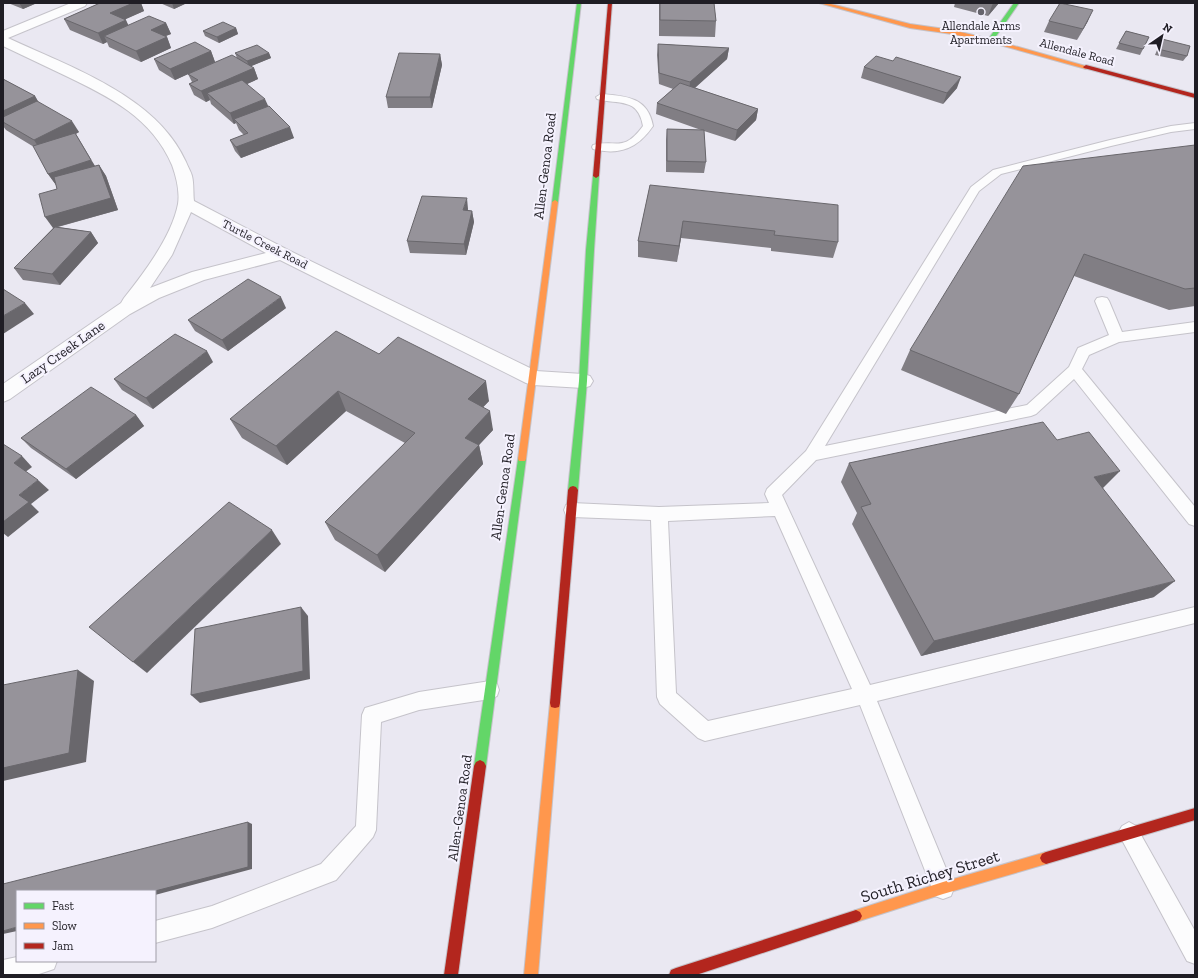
<svg xmlns="http://www.w3.org/2000/svg" width="1198" height="978" viewBox="0 0 1198 978" font-family="'Zilla Slab',serif">
  <style>
    .lines { fill: none; stroke-linecap: round; stroke-linejoin: round }
    .lane-casing { stroke: #c5c3ca; stroke-width: 2 }
    .street-casing { stroke: #c5c3ca; stroke-width: 2 }
    .fast-casing { stroke: #c5c3ca; stroke-width: 2 }
    .slow-casing { stroke: #c5c3ca; stroke-width: 2 }
    .jam-casing { stroke: #c5c3ca; stroke-width: 2 }
    .lane { fill: #fcfcfd; fill-rule: evenodd }
    .street { fill: #fcfcfd; fill-rule: evenodd }
    .fast { fill: #63d668; fill-rule: evenodd }
    .slow { fill: #ff974d; fill-rule: evenodd }
    .jam { fill: #b3261e; fill-rule: evenodd }
    .wall { fill: #817e84 }
    .shaded-wall { fill: #69676c }
    .building { fill: #96939a; stroke: #69676c }
    .poi-dot { fill: #66646c; stroke: #f5f2fe; stroke-width: 1.5 }
    .labels { text-anchor: middle; dominant-baseline: central; stroke-width: 4; stroke-linejoin: round; paint-order: stroke }
    .far-poi-label { font-size: 12px; fill: #1f1d24; stroke: #f5f2fe }
    .far-street-label { font-size: 12px; fill: #1f1d24; stroke: #f5f2fe }
    .street-label { font-size: 14px; fill: #1f1d24; stroke: #f5f2fe }
    .near-street-label { font-size: 17px; fill: #1f1d24; stroke: #f5f2fe }
  </style>
  <rect width="100%" height="100%" fill="#eae8f2"/>
  <g class="lines">
    <g class="lane-casing">
      <g id="lane">
        <path d="M601,94C626,96 648,97 653,126C638,148 620,156 593,149L592,147L593,145C617,139 623,153 643,126C638,97 619,105 597,99L596,97Z"/>
        <path d="M1195,123V129L1171,132L1111,146L1001,174L979,191L825,446L1027,405L1069,367L1078,348L1109,335L1095,301L1097,298L1102,297L1107,298L1109,301L1122,332L1195,322V332L1119,342L1089,355L1082,369L1195,507V526L1189,524L1074,379L1036,414L1031,416L816,460L782,495L870,685L1195,607V623L877,701L954,888L951,896L943,899L935,896L860,705L705,741L698,738L660,704L657,697L651,520L572,517L566,515L564,510L566,505L572,503L659,507L769,503L765,494L767,489L806,451L971,187L993,170L1110,140L1171,126ZM775,516L852,689L708,721L676,693L668,521Z"/>
        <polygon points="490,681 497,684 499,690 497,696 490,699 419,710 381,722 376,830 373,837 336,880 212,928 155,943 155,921 212,906 321,864 356,826 362,715 365,708 419,692"/>
        <polygon points="1129,822 1136,826 1195,931 1195,964 1187,961 1122,840 1118,833 1122,826"/>
        <polygon points="17,957 17,961 57,961 54,969 36,975 3,975 3,960"/>
      </g>
    </g>
    <g class="street-casing">
      <path id="street" d="M71,3H87L85,6L8,38C70,67 157,96 186,162C188,167 191,172 192,176C194,184 193,193 194,201L288,250L536,371L583,374L590,376L593,381L590,386L583,388L533,385L526,383L280,260L204,280L159,298L130,314L10,399L3,402V384L121,303L124,298C144,273 172,236 178,204C180,192 176,176 172,165C152,118 110,97 66,76C45,66 24,56 3,46V31ZM191,212L266,253L192,272L150,288L172,255Z"/>
    </g>
    <g class="fast-casing">
      <g id="fast">
        <polygon points="577,3 581,3 558,202 555,204 552,202"/>
        <polygon points="1014,3 1019,3 992,42 988,42 987,41"/>
        <polygon points="596,174 599,176 594,250 587,381 578,490 576,493 570,493 568,490 579,381 586,250 593,176"/>
        <polygon points="522,456 525,457 526,459 486,766 484,770 480,772 476,770 474,766 518,459 519,457"/>
      </g>
    </g>
    <g class="slow-casing">
      <g id="slow">
        <polygon points="819,3 827,3 910,24 952,30 990,39 1089,67 1086,69 989,42 952,34 910,28"/>
        <polygon points="555,200 558,202 526,459 525,461 519,461 518,459 552,202"/>
        <polygon points="555,698 559,699 560,703 538,975 524,975 550,703 551,699"/>
        <polygon points="1046,852 1050,854 1052,858 1050,862 1046,864 943,894 856,922 852,920 850,916 852,912 856,910 943,882"/>
      </g>
    </g>
    <g class="jam-casing">
      <g id="jam">
        <polygon points="608,3 612,3 599,176 596,178 593,176"/>
        <polygon points="1086,65 1195,94 1195,98 1084,68 1083,67"/>
        <polygon points="573,486 576,487 578,490 560,703 559,707 555,708 551,707 550,703 568,490 570,487"/>
        <polygon points="480,760 484,762 486,766 458,975 444,975 474,766 476,762"/>
        <polygon points="1195,808 1195,820 1046,864 1042,862 1040,858 1042,854 1046,852"/>
        <polygon points="856,910 860,912 862,916 860,920 856,922 696,975 669,975 671,970 676,968"/>
      </g>
    </g>
    <use href="#lane" class="lane"/>
    <use href="#street" class="street"/>
    <use href="#fast" class="fast"/>
    <use href="#slow" class="slow"/>
    <use href="#jam" class="jam"/>
  </g>
  <g class="wall">
    <polygon points="8,3 37,3 23,9"/>
    <polygon points="100,3 141,3 144,11 125,19 128,25 166,23 171,34 165,36 167,37 171,48 141,62 109,47 107,42 103,44 70,30 64,19"/>
    <polygon points="160,3 187,3 174,9"/>
    <polygon points="659,3 714,3 716,21 715,37 659,36"/>
    <polygon points="955,3 999,3 988,16 954,7"/>
    <polygon points="1049,21 1088,21 1077,40 1044,32"/>
    <polygon points="236,28 238,34 219,43 205,36 203,31"/>
    <polygon points="1126,31 1149,37 1140,55 1116,49"/>
    <polygon points="1162,39 1187,56 1183,61 1155,55 1159,45"/>
    <polygon points="658,44 729,48 727,59 695,88 758,109 756,120 735,141 704,131 706,162 704,173 666,172 666,140 667,129 701,130 656,114 657,103 673,89 659,84 657,55"/>
    <polygon points="211,51 215,62 237,58 235,53 269,53 271,58 251,66 254,68 258,79 247,84 268,107 294,138 241,158 235,151 230,140 244,135 239,130 236,123 234,124 211,104 210,100 206,102 194,95 189,84 192,82 188,74 175,80 159,70 154,59"/>
    <polygon points="440,54 442,65 432,108 388,108 386,97"/>
    <polygon points="864,67 957,88 943,104 861,78"/>
    <polygon points="3,79 35,96 38,102 79,132 76,134 95,166 99,165 106,176 118,210 58,227 91,232 98,243 60,285 23,280 14,268 53,228 57,189 56,185 48,174 34,147 6,130 3,126"/>
    <polygon points="1195,145 1195,306 1169,310 1074,276 1019,394 1006,414 901,370 910,350"/>
    <polygon points="650,185 838,242 833,258 771,251 771,248 681,238 677,262 638,257 638,241"/>
    <polygon points="468,209 468,210 472,211 474,222 466,255 410,253 407,241"/>
    <polygon points="286,308 228,351 195,331 188,320"/>
    <polygon points="379,354 489,401 483,407 493,430 479,445 483,464 385,572 335,540 325,522 405,443 346,411 287,465 242,438 230,419"/>
    <polygon points="213,362 153,409 122,390 114,379"/>
    <polygon points="136,415 144,426 76,479 31,448 21,438"/>
    <polygon points="1057,440 1103,488 1154,597 921,656 852,524 857,513 841,482 849,463"/>
  </g>
  <g class="shaded-wall">
    <polygon points="19,3 37,3 23,9"/>
    <polygon points="133,3 141,3 144,11 115,24 110,13"/>
    <polygon points="172,3 187,3 174,9"/>
    <polygon points="993,3 999,3 988,16"/>
    <polygon points="1093,10 1088,21 1077,40 1083,29"/>
    <polygon points="126,20 131,31 104,36 107,42 103,44 98,33"/>
    <polygon points="166,23 171,34 156,40 151,30"/>
    <polygon points="236,28 238,34 219,43 217,37"/>
    <polygon points="167,37 171,48 141,62 136,51"/>
    <polygon points="729,48 727,59 689,93 690,82"/>
    <polygon points="211,51 215,62 175,80 170,69"/>
    <polygon points="269,53 271,58 249,67 247,61"/>
    <polygon points="440,54 442,65 432,108 430,97"/>
    <polygon points="254,68 258,79 213,99 207,93 210,100 206,102 201,91"/>
    <polygon points="961,77 957,88 943,104 947,93"/>
    <polygon points="35,96 42,108 3,122 3,111"/>
    <polygon points="265,99 270,110 234,119 236,123 234,124 230,113"/>
    <polygon points="758,109 756,120 735,141 737,130"/>
    <polygon points="72,121 79,132 41,151 34,140"/>
    <polygon points="290,127 294,138 241,158 236,147"/>
    <polygon points="91,160 98,171 56,185 48,174"/>
    <polygon points="99,165 106,176 118,210 53,228 45,217"/>
    <polygon points="467,198 468,209 465,222 463,210"/>
    <polygon points="472,211 474,222 466,255 464,244"/>
    <polygon points="683,221 681,238 677,262 679,246"/>
    <polygon points="91,232 98,243 60,285 52,274"/>
    <polygon points="281,297 286,308 228,351 222,340"/>
    <polygon points="25,303 34,314 3,334 3,316"/>
    <polygon points="207,351 213,362 153,409 146,398"/>
    <polygon points="486,381 489,401 472,419 468,399"/>
    <polygon points="338,391 346,411 287,465 276,446"/>
    <polygon points="490,411 493,430 479,445 483,464 385,572 377,555 465,438"/>
    <polygon points="136,415 144,426 76,479 66,469"/>
    <polygon points="22,456 32,467 24,473 14,463"/>
    <polygon points="1120,471 1102,489 1094,477"/>
    <polygon points="38,480 49,490 31,504 39,512 8,537 3,533 3,522 19,495"/>
    <polygon points="272,530 281,544 147,673 133,662"/>
    <polygon points="1175,581 1154,597 921,656 934,641"/>
    <polygon points="301,607 308,616 310,679 200,703 191,695"/>
    <polygon points="78,670 94,681 86,762 3,781 3,768"/>
    <polygon points="248,822 252,824 252,869 155,895 155,891"/>
    <polygon points="17,927 17,931 3,934 3,931"/>
  </g>
  <g class="building">
    <polygon points="100,3 133,3 110,13 126,20 98,33 64,19"/>
    <polygon points="660,3 714,3 716,21 660,20"/>
    <polygon points="1060,3 1093,10 1083,29 1049,21"/>
    <polygon points="149,16 166,23 151,30 167,37 136,51 104,36"/>
    <polygon points="223,22 236,28 217,37 203,31"/>
    <polygon points="1126,31 1149,37 1143,49 1119,43"/>
    <polygon points="1162,39 1190,46 1187,56 1158,49"/>
    <polygon points="195,42 211,51 170,69 154,59"/>
    <polygon points="658,44 729,48 690,82 659,73"/>
    <polygon points="257,45 269,53 247,61 235,53"/>
    <polygon points="399,53 440,54 430,97 386,97"/>
    <polygon points="232,55 254,68 201,91 189,84 198,80 188,74"/>
    <polygon points="876,56 893,61 896,57 961,77 947,93 864,67"/>
    <polygon points="3,79 35,96 3,111"/>
    <polygon points="242,80 265,99 230,113 207,93"/>
    <polygon points="680,83 758,109 737,130 657,103"/>
    <polygon points="37,101 72,121 34,140 3,122 3,117"/>
    <polygon points="269,106 290,127 236,147 230,140 248,133 234,119"/>
    <polygon points="667,129 704,130 706,162 667,161"/>
    <polygon points="75,133 91,160 48,174 33,146"/>
    <polygon points="1195,145 1195,288 1185,289 1084,254 1019,394 910,350 1023,166"/>
    <polygon points="99,165 111,198 45,217 39,194 57,189 54,177"/>
    <polygon points="650,185 838,205 838,242 774,235 775,231 683,221 679,246 638,241"/>
    <polygon points="422,196 467,198 463,210 472,211 464,244 407,241"/>
    <polygon points="55,227 91,232 52,274 14,268"/>
    <polygon points="248,279 281,297 222,340 188,320"/>
    <polygon points="3,289 25,303 3,316"/>
    <polygon points="336,331 379,354 398,337 486,381 468,399 490,411 465,438 479,445 377,555 325,522 415,433 338,391 276,446 230,419"/>
    <polygon points="175,334 207,351 146,398 114,379"/>
    <polygon points="91,387 136,415 66,469 21,438"/>
    <polygon points="1043,422 1057,440 1089,432 1120,471 1094,477 1175,581 934,641 861,507 871,504 849,463"/>
    <polygon points="3,444 22,456 14,463 38,480 19,495 29,502 3,522"/>
    <polygon points="229,502 272,530 133,662 89,627"/>
    <polygon points="301,607 303,671 191,695 195,629"/>
    <polygon points="78,670 69,753 3,768 3,685"/>
    <polygon points="248,822 248,867 155,891 17,891 17,927 3,931 3,884"/>
  </g>
  <circle class="poi-dot" cx="981" cy="12" r="4"/>
  <g class="labels">
    <g class="far-poi-label">
      <text x="981" y="26">Allendale Arms<tspan x="981" dy="14">Apartments</tspan></text>
    </g>
    <g class="far-street-label">
      <text transform="translate(1077 52) rotate(15)">Allendale Road</text>
      <text transform="translate(265 244) rotate(27)">Turtle Creek Road</text>
    </g>
    <g class="street-label">
      <text transform="translate(545 166) rotate(-83)">Allen-Genoa Road</text>
      <text transform="translate(63 352) rotate(-35)">Lazy Creek Lane</text>
      <text transform="translate(503 487) rotate(-82)">Allen-Genoa Road</text>
      <text transform="translate(460 808) rotate(-82)">Allen-Genoa Road</text>
    </g>
    <g class="near-street-label">
      <text transform="translate(930 876) rotate(-17)">South Richey Street</text>
    </g>
  </g>
  <rect width="1198" height="978" fill="none" stroke="#1f1d24" stroke-width="8"/>
  <rect x="16" y="890" width="140" height="72" fill="#f5f2fe" stroke="#9f9da7"/>
  <rect x="24" y="903" width="20" height="6" fill="#63d668" stroke="#9f9da7"/>
  <text x="52" y="910" font-size="12" fill="#1f1d24">Fast</text>
  <rect x="24" y="923" width="20" height="6" fill="#ff974d" stroke="#9f9da7"/>
  <text x="52" y="930" font-size="12" fill="#1f1d24">Slow</text>
  <rect x="24" y="943" width="20" height="6" fill="#b3261e" stroke="#9f9da7"/>
  <text x="52" y="950" font-size="12" fill="#1f1d24">Jam</text>
  <g transform="translate(1162 36) rotate(34)" stroke="#f5f2fe" stroke-width="3" paint-order="stroke">
  <path d="M0-3L7 15L0 10L-7 15Z" fill="#1f1d24"/>
  <text y="-6" font-size="11" font-weight="bold" text-anchor="middle" fill="#1f1d24">N</text>
  </g>
</svg>
